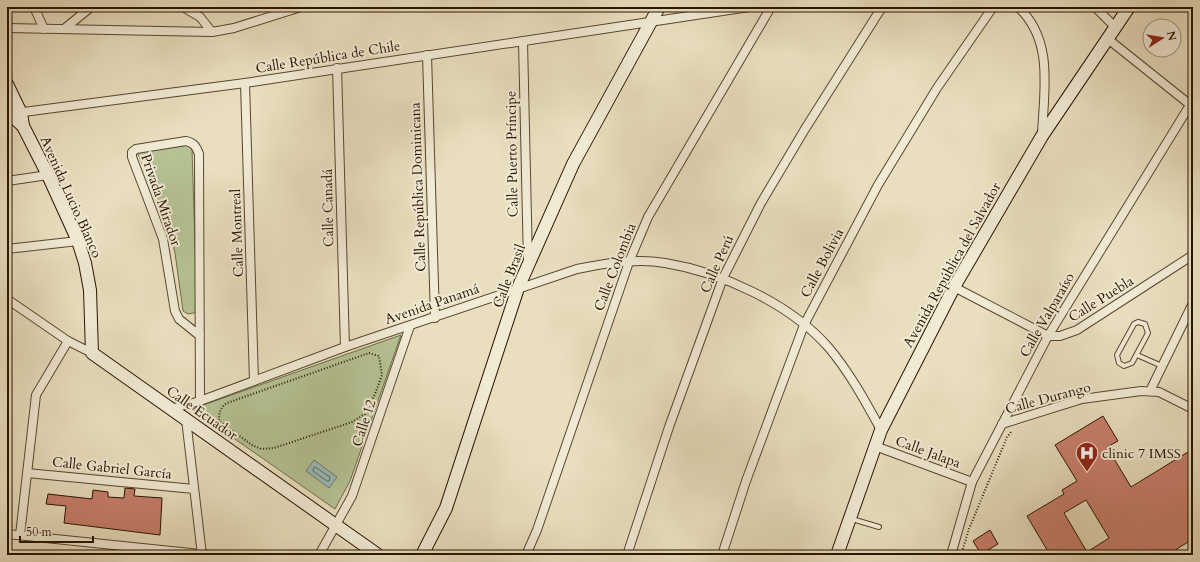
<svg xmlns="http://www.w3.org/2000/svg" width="1200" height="562" viewBox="0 0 1200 562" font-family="Cardo,serif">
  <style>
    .green { fill: #b5c293; stroke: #6e6b4a }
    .water { fill: #99bbb8; stroke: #6c786e }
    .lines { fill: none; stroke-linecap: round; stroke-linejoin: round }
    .shore { stroke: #60685c; stroke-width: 1 }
    .building { fill: #c97f6d; stroke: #281400; fill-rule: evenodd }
    .lane-casing { stroke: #584730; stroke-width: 6 }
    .street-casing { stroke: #584730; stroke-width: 10 }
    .secondary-casing { stroke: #281400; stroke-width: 14 }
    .path { stroke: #281400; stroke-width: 2; stroke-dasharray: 1 2; stroke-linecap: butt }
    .lane { stroke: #f1ead5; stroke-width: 4 }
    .street { stroke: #f1ead5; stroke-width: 8 }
    .secondary { stroke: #f1ead5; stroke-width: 12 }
    .labels { text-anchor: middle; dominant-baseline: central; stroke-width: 4; stroke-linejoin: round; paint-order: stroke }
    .street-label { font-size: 14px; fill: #281400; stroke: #f1ead5 }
    .poi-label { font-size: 14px; fill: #281400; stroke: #f1ead5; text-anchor: start }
  </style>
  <rect width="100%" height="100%" fill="#e9dfbf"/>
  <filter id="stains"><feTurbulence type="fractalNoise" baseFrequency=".005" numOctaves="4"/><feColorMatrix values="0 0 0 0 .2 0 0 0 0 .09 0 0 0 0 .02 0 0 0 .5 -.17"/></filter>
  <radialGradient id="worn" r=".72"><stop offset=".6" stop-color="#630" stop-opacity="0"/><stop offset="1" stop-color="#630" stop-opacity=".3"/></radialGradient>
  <g class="green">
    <polygon points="188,145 192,149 197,308 194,313 188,314 183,311 175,253 165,215 137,152"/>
    <polygon points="401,335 350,481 335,509 192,409"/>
  </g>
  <polygon class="water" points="314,460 337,477 329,488 306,471"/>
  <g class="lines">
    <polygon class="shore" points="315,467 330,477 329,481 327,481 313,471"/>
  </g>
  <g class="building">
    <path d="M1103,416L1118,441L1107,447L1131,487L1193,449V539L1167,555H1050L1027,516L1064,494L1062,490L1077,481L1055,445ZM1086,500L1109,538L1087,552L1064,513Z"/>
    <polygon points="125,488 135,489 134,496 162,498 160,535 64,523 66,506 46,504 48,494 92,499 93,490 108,492 108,497 124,498"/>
    <polygon points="990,530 998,544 981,554 973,541"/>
  </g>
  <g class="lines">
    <g class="lane-casing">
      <g id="lane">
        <polygon points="1138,322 1145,324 1148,333 1132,363 1124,366 1119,363 1117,355 1134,324"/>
        <polyline points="1137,355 1162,366"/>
        <polyline points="852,519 879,527"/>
      </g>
    </g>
    <g class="street-casing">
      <g id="street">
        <polyline points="34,7 44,29"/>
        <polyline points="183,7 200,17 212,32"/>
        <path d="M1018,7C1054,40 1044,90 1042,134"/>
        <polyline points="1095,7 1116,28"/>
        <polyline points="7,28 212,32 234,28 301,7"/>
        <polyline points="64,29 91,7"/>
        <polyline points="1108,39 1193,107"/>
        <polyline points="523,41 528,263"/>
        <polyline points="427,55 435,318"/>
        <polyline points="337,68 345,347"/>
        <polyline points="245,83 254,381"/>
        <polyline points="16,113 245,83 749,7"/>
        <polyline points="7,181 48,175"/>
        <polyline points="7,249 78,241"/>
        <polyline points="954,287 1048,336 1060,336 1077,330 1193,255"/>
        <polyline points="7,299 68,341 92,353"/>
        <path d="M200,336L179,319L175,311L163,239L132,157V152L136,149L186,141C194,143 196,146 199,154L200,401"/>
        <polyline points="1150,391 1193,303"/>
        <path d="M170,409L200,401L345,347L577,269C605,263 636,258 665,263C721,272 791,304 829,348C850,373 865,401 881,430"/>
        <polyline points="186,419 202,555"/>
        <polyline points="1002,424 1082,399 1141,391 1159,392 1193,409"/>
        <polyline points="875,446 972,482"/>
        <polyline points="27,473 194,489"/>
        <polyline points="7,534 210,555"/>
        <polyline points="20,535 36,395 68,341"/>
        <polyline points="319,555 352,496 410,326"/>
        <polyline points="526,555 537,530 629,262 648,217 771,7"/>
        <polyline points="627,555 669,427 723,278 761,203 805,129 882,7"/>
        <polyline points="722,555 746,481 804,325 878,185 937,88 993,7"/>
        <polyline points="951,555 972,482 1048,336 1193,100"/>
      </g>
    </g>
    <g class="secondary-casing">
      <g id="secondary">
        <polyline points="7,84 21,113 23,126 48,175 78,241 85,263 90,290 92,353 378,555"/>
        <polyline points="7,107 10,114 23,126"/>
        <polyline points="422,555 446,508 518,288 573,164 659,7"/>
        <polyline points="837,555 881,430 954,287 1042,136 1129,7"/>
      </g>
    </g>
    <g class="path">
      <path d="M369,353L379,356L382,375L375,394L365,414L352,422L274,448L261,449L252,445L219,421C219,412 220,408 227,403Z"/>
      <polyline points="961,555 969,529 1007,437 1012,431"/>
    </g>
    <use href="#lane" class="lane"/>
    <use href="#street" class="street"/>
    <use href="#secondary" class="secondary"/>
  </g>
  <defs>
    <g id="hospital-pin" transform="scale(1.15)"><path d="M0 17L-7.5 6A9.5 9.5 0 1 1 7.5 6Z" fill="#8f2418" stroke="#f1ead5"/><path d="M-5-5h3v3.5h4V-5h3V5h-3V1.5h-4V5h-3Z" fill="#fff"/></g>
  </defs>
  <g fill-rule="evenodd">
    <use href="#hospital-pin" x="1087" y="453"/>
  </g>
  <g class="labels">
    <g class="street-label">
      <text transform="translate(328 57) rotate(-9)">Calle República de Chile</text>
      <text transform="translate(512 154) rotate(-91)">Calle Puerto Príncipe</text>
      <text transform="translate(418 187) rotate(-92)">Calle República Dominicana</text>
      <text transform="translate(71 197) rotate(66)">Avenida Lucio Blanco</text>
      <text transform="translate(161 200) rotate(71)">Privada Mirador</text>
      <text transform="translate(328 208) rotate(-91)">Calle Canadá</text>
      <text transform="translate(237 233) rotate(-92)">Calle Montreal</text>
      <text transform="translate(822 263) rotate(-62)">Calle Bolivia</text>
      <text transform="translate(717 264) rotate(-66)">Calle Perú</text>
      <text transform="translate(952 265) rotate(-61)">Avenida República del Salvador</text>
      <text transform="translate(615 267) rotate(-69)">Calle Colombia</text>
      <text transform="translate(509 276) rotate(-69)">Calle Brasil</text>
      <text transform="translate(1101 299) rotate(-32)">Calle Puebla</text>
      <text transform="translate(432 304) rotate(-19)">Avenida Panamá</text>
      <text transform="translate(1047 315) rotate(-60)">Calle Valparaíso</text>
      <text transform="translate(1048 398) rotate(-15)">Calle Durango</text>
      <text transform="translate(202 413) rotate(35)">Calle Ecuador</text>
      <text transform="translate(364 423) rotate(-72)">Calle 12</text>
      <text transform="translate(928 452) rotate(20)">Calle Jalapa</text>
      <text transform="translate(112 468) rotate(6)">Calle Gabriel García</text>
    </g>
    <g class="poi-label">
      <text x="1102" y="453">clinic 7 IMSS</text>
    </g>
  </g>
  <rect width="1200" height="562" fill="none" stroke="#e9dfbf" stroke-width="24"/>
  <rect x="8" y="8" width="1184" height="546" fill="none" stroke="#281400" stroke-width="2"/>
  <rect x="12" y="12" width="1176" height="538" fill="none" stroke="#281400"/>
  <g transform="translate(1162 38) rotate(78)"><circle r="19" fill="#f1ead5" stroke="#a19480"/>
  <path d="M0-3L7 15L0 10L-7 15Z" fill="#8f2418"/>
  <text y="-6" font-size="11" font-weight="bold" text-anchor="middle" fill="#281400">N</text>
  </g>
  <path d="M20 536v6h73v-6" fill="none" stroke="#281400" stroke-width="2"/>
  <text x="26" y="536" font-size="12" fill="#281400" stroke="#f1ead5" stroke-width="3" paint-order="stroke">50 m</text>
  <rect width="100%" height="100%" filter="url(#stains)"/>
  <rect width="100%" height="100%" fill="url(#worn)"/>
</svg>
